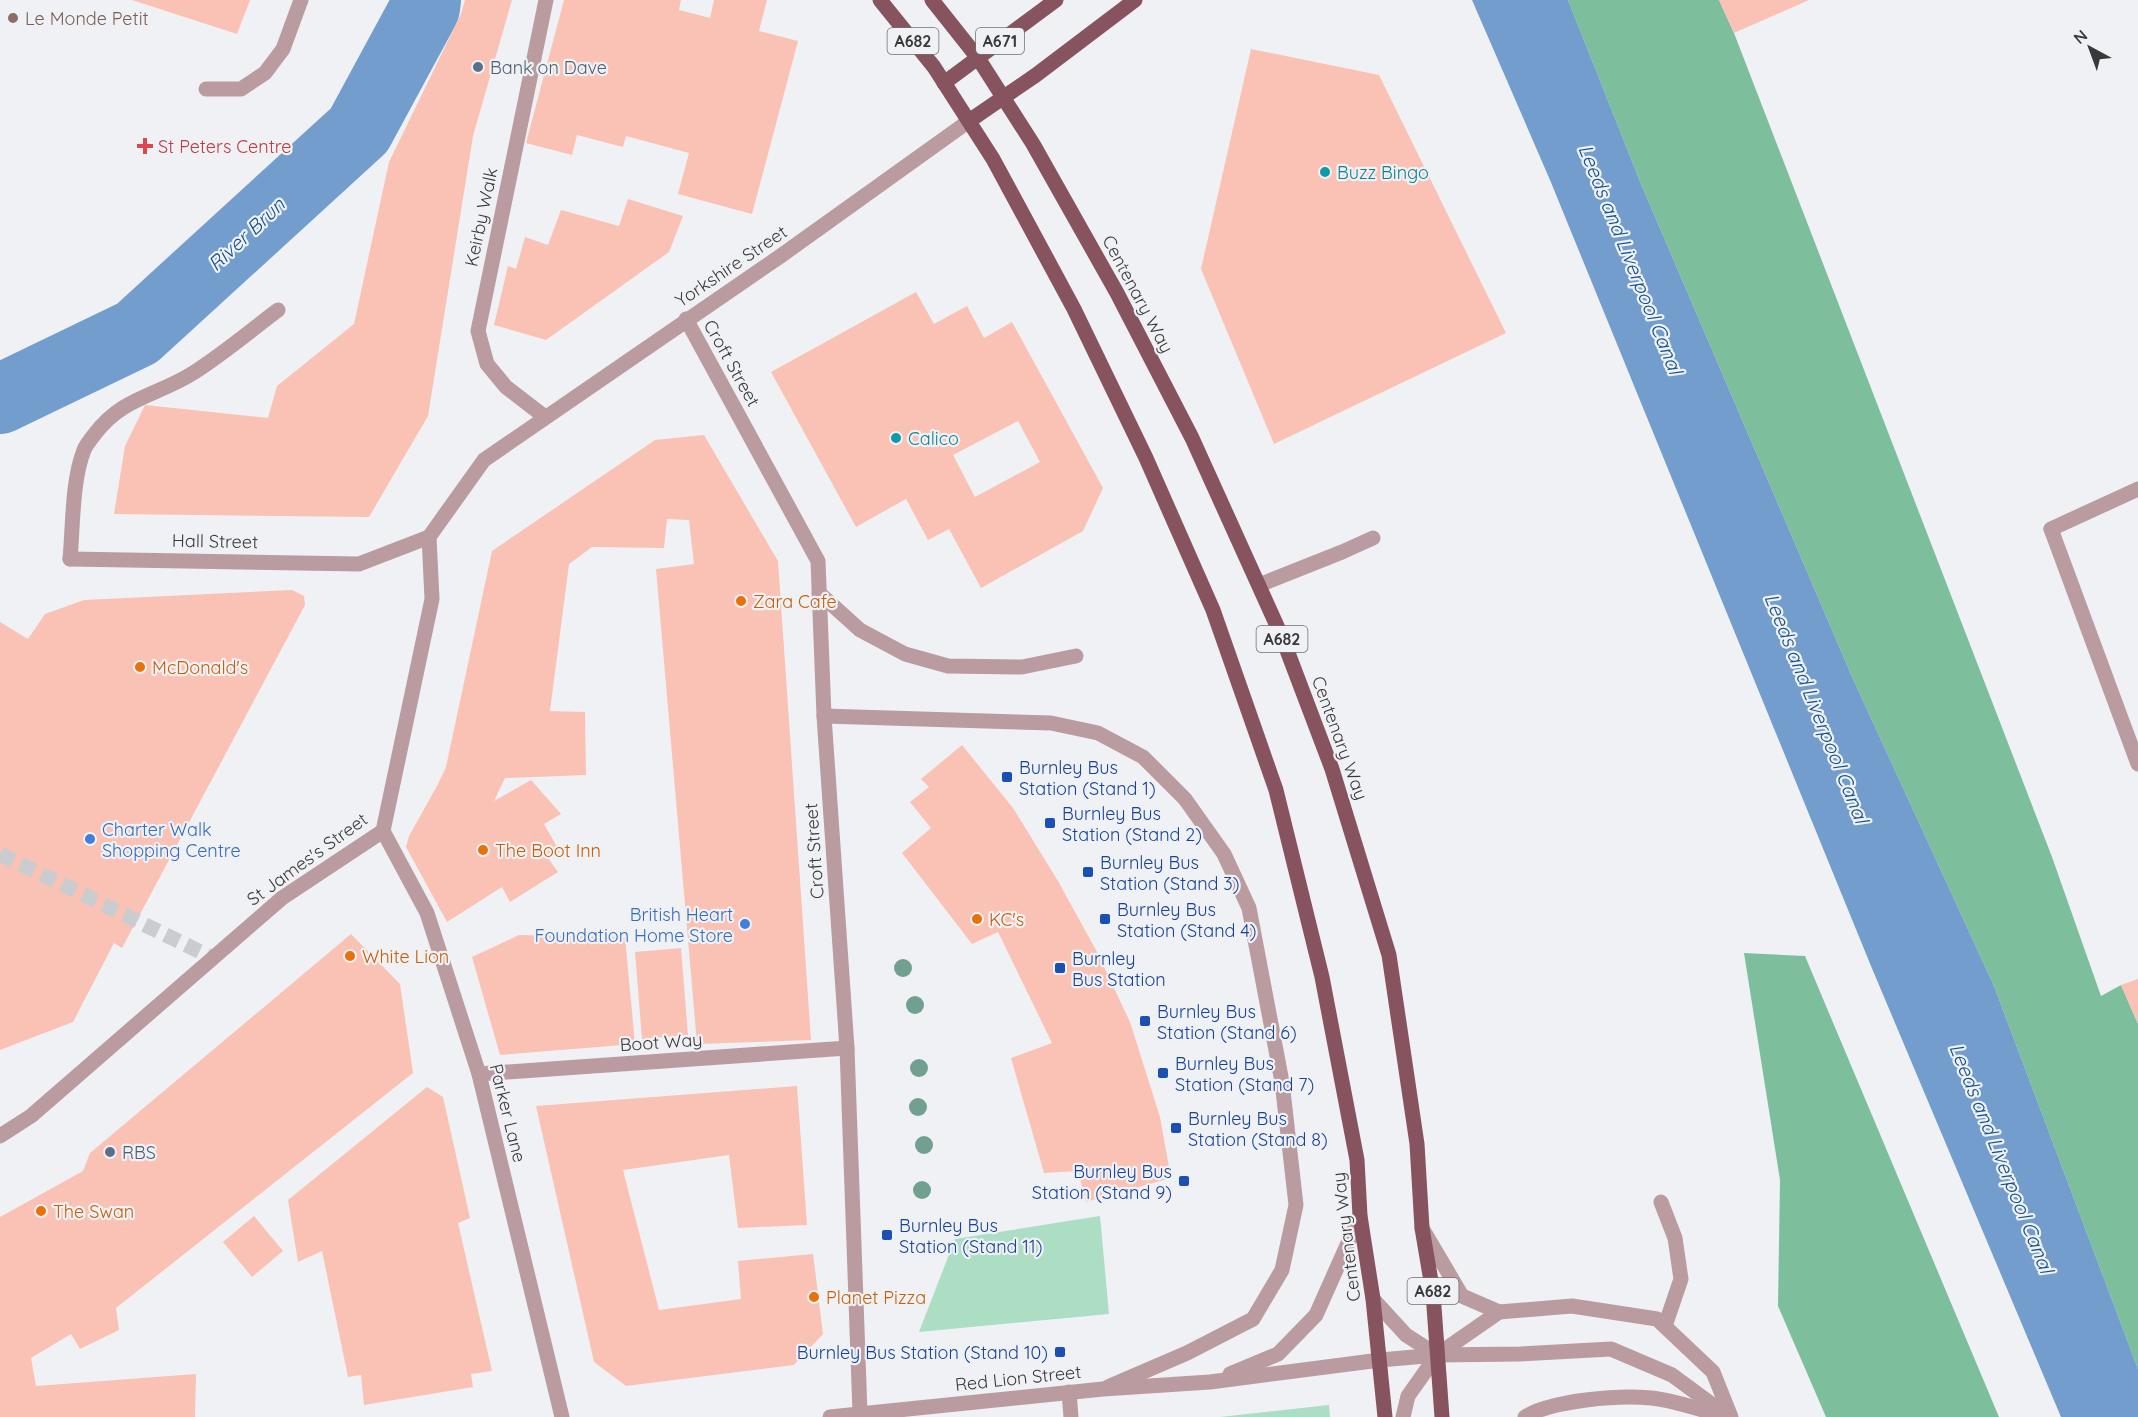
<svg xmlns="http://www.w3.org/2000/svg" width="2138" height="1417" viewBox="0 0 2138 1417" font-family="Quicksand,sans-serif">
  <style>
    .green { fill: #abdec2 }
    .forest { fill: #7dbf9c }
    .water { fill: #729dcc }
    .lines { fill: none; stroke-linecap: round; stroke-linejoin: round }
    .river { stroke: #729dcc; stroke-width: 70 }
    .building { fill: #fac2b4; fill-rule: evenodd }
    .street-tunnel { stroke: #cbccd0; stroke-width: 15; stroke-dasharray: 15 8; stroke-linecap: butt }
    .lane { stroke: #ba9ba0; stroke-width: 15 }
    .street { stroke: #ba9ba0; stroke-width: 15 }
    .primary { stroke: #87535e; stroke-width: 15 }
    .tree { fill: #72a090 }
    .education-dot { fill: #8d6e63; stroke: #f0f1f5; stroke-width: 2 }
    .service-dot { fill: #5c6f8a; stroke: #f0f1f5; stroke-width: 2 }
    .health-dot { fill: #e0444e; stroke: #f0f1f5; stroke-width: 2 }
    .culture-dot { fill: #0f9aa8; stroke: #f0f1f5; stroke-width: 2 }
    .food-dot { fill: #e8710a; stroke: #f0f1f5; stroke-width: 2 }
    .transit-dot { fill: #1a4fb4; stroke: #f0f1f5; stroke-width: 2 }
    .shop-dot { fill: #3f7fe0; stroke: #f0f1f5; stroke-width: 2 }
    .labels { text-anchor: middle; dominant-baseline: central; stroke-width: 4.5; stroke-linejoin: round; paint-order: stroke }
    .shield { fill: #f0f1f5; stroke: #707073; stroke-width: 1.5 }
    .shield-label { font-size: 16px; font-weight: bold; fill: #39393b }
    .education-label { font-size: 18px; fill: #785e54; stroke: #f0f1f5; text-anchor: start }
    .service-label { font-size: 18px; fill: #4e5e75; stroke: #f0f1f5; text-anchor: start }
    .health-label { font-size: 18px; fill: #be3a42; stroke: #f0f1f5; text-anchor: start }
    .culture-label { font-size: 18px; fill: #0d838f; stroke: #f0f1f5; text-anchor: start }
    .street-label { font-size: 18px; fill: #39393b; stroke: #f0f1f5 }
    .food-label { font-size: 18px; fill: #c56008; stroke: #f0f1f5; text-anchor: start }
    .transit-label { font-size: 18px; fill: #164399; stroke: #f0f1f5; text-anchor: start }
    .shop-label { font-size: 18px; fill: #366cbe; stroke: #f0f1f5; text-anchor: start }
    .water-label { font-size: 20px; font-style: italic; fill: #12518c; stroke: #f0f1f5 }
  </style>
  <rect width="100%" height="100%" fill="#f0f1f5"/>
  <g class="green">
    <polygon points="1100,1216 1109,1314 919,1332 955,1239"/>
    <polygon points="1329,1405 1330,1417 1220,1417"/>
  </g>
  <g class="forest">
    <polygon points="1568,0 1719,0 1734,33 2052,857 2101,996 2121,985 2138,1024 2138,1369 1994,986 1853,679 1641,184"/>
    <polygon points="1744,953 1805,956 1999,1417 1826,1417 1778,1306 1780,1180"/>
  </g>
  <polygon class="water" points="1472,0 1568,0 1641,184 1853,679 1994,986 2138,1369 2138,1417 2061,1417 1871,966 1550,180"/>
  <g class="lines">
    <polyline class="river" points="0,399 137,333 359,130 425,8 426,0"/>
  </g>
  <g class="building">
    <polygon points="132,0 250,0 237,34"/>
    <polygon points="465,0 512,0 473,136 428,416 369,517 114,514 125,446 145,405 268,418 277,386 354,324 389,162 461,14"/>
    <polygon points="564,0 681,0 679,10 710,18 714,0 767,0 759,31 798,41 752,214 678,194 689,153 626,136 623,147 577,135 572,155 526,143"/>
    <polygon points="1719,0 1809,0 1734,33"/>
    <polygon points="1251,49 1379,75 1506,333 1274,444 1201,269"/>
    <polygon points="628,199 683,216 669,252 546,340 494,325 508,266 516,269 525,237 548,245 561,210 619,226"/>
    <path d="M916,292L934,324L967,306L984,338L1012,322L1103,488L1083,531L981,588L949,529L928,540L906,499L856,527L771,372ZM1018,421L1040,462L975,497L953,455Z"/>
    <polygon points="704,435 778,561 811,1040 697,1044 656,569 694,564 689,520 667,519 664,548 592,547 569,564 550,711 585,712 586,775 505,778 494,801 531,780 561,814 544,824 560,852 548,858 558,872 510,902 502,887 447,922 406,847 409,836 437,786 446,767 492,551 655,440"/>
    <polygon points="292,590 304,596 305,605 122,948 114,943 73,1022 0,1050 0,622 28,639 45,614 84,600"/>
    <polygon points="962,745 1013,808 1058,881 1097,952 1130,1022 1160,1117 1171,1178 1086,1202 1078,1171 1044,1173 1011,1058 1052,1043 998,932 972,944 902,853 931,828 910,802 929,787 921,779"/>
    <polygon points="351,934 400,984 413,1073 116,1308 119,1330 80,1349 71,1334 31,1358 36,1386 196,1374 195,1417 0,1417 0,1217 83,1171 90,1153"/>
    <polygon points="519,935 625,937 635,1044 500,1055 472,957"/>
    <polygon points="681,948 688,1035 642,1039 635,952"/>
    <polygon points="2138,979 2138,1024 2121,985"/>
    <polygon points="797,1086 807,1225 738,1228 729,1155 623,1170 659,1310 741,1299 738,1261 813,1254 823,1334 794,1365 626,1386 594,1362 536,1106"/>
    <polygon points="427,1087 443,1097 470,1218 458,1223 492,1371 471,1374 473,1387 364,1405 361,1375 348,1377 322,1251 298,1262 288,1200"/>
    <polygon points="254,1216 283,1251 252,1277 223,1242"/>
  </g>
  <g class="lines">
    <polyline class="street-tunnel" points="0,854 213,958"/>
    <g class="lane">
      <polyline points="206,89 241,89 265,73 283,49 301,0"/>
      <polyline points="2051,529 2138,764"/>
      <path d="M70,559C73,526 72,480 84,450C86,445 90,440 94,435C122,397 157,396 193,373C223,354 250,331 278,310"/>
      <polyline points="1259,585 1342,552 1373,538"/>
      <polyline points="819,593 860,630 905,654 948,666 1022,667 1076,656"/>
      <polyline points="824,716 1051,723 1098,733 1143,757 1185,799 1224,854 1249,908 1282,1082 1296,1205 1282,1270 1253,1319 1187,1353 1108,1387"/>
      <polyline points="1661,1202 1675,1238 1681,1279 1665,1326"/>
      <polyline points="1069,1392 1071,1417"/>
    </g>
    <g class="street">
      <polyline points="686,319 818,561 824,716 847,1048 860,1413"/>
      <polyline points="545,417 506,387 487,364 478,331 546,0"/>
      <polyline points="2051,529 2138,489"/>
      <polyline points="70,559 359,564 429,537 484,460 782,255 969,121"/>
      <polyline points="383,831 427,913 479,1074 562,1417"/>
      <polyline points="479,1074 847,1048"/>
      <polyline points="0,1136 31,1116 282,898 383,831 432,599 429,537"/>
      <polyline points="1422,1228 1462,1296 1499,1312 1572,1306 1657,1319 1713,1372 1731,1417"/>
      <polyline points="1373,1299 1406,1335 1437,1355"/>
      <polyline points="1230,1374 1278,1354 1316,1315 1360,1216"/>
      <polyline points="830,1417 1103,1389 1210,1382 1380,1360 1437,1355 1520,1354 1611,1349 1672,1375 1729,1417"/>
      <polyline points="1403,1417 1408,1396 1437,1355 1499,1312"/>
      <path d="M1525,1417C1552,1400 1619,1395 1651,1398C1674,1400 1701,1410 1723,1416"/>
    </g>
    <g class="primary">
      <polyline points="880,0 934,67 993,159 1026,220 1074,309 1146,458 1213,610 1276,790 1322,977 1357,1160 1360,1216 1373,1299 1385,1417"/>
      <polyline points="932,0 978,58 1033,144 1117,293 1192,438 1282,637 1332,769 1389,955 1417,1144 1422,1228 1433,1293 1442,1417"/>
      <polyline points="944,83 1056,0"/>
      <polyline points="969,121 1036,75 1135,0"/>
    </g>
  </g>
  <g class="tree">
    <circle cx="903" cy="968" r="9"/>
    <circle cx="915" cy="1005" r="9"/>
    <circle cx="919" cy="1068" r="9"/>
    <circle cx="918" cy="1107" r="9"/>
    <circle cx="924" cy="1145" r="9"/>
    <circle cx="922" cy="1190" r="9"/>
  </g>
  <circle class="education-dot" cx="13" cy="18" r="6"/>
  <g class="service-dot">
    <circle cx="478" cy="67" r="6"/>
    <circle cx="110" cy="1152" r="6"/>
  </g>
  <path class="health-dot" d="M142 137h6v6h6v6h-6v6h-6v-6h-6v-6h6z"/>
  <g class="culture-dot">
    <circle cx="1325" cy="172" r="6"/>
    <circle cx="896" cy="438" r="6"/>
  </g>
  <g class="food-dot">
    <circle cx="741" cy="601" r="6"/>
    <circle cx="140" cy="667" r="6"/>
    <circle cx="483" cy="850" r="6"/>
    <circle cx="977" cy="919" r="6"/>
    <circle cx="350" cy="956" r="6"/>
    <circle cx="41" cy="1211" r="6"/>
    <circle cx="814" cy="1297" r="6"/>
  </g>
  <g class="transit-dot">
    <rect x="1001" y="771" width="12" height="12" rx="3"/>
    <rect x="1044" y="817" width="12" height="12" rx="3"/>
    <rect x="1082" y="866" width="12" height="12" rx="3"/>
    <rect x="1099" y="913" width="12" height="12" rx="3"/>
    <rect x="1054" y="962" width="12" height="12" rx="3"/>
    <rect x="1139" y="1015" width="12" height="12" rx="3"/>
    <rect x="1157" y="1067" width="12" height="12" rx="3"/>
    <rect x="1170" y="1122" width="12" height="12" rx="3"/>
    <rect x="1178" y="1175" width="12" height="12" rx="3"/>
    <rect x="881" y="1229" width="12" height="12" rx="3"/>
    <rect x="1054" y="1346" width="12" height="12" rx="3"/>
  </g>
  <g class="shop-dot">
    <circle cx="90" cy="839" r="6"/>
    <circle cx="745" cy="924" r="6"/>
  </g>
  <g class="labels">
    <g class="shield">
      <rect x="887.5" y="28" width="51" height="26" rx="4.5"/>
      <rect x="976" y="28" width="48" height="26" rx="4.5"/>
      <rect x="1256.5" y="626" width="51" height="26" rx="4.5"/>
      <rect x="1407.5" y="1278" width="51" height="26" rx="4.5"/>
    </g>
    <g class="shield-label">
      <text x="913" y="41">A682</text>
      <text x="1000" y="41">A671</text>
      <text x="1282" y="639">A682</text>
      <text x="1433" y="1291">A682</text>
    </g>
    <g class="education-label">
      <text x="25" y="18">Le Monde Petit</text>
    </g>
    <g class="service-label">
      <text x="490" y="67">Bank on Dave</text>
      <text x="122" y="1152">RBS</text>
    </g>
    <g class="health-label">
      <text x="158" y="146">St Peters Centre</text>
    </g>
    <g class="culture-label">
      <text x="1337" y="172">Buzz Bingo</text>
      <text x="908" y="438">Calico</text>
    </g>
    <g class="street-label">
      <text transform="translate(481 217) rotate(-78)">Keirby Walk</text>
      <text transform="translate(731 266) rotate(-34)">Yorkshire Street</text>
      <text transform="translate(1138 294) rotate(62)">Centenary Way</text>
      <text transform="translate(732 363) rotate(61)">Croft Street</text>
      <text transform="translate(215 541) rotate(1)">Hall Street</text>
      <text transform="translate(1340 738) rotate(70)">Centenary Way</text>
      <text transform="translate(814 851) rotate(-94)">Croft Street</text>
      <text transform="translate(307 859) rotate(-36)">St James's Street</text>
      <text transform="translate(661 1042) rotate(-4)">Boot Way</text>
      <text transform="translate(508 1113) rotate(76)">Parker Lane</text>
      <text transform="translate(1346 1237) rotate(-97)">Centenary Way</text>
      <text transform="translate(1018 1378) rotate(-6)">Red Lion Street</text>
    </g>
    <g class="food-label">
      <text x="753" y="601">Zara Cafe</text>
      <text x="152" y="667">McDonald's</text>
      <text x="495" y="850">The Boot Inn</text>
      <text x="989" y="919">KC's</text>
      <text x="362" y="956">White Lion</text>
      <text x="53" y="1211">The Swan</text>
      <text x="826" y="1297">Planet Pizza</text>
    </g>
    <g class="transit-label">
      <text x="1019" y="767">Burnley Bus<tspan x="1019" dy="21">Station (Stand 1)</tspan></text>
      <text x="1062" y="813">Burnley Bus<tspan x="1062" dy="21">Station (Stand 2)</tspan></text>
      <text x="1100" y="862">Burnley Bus<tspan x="1100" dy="21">Station (Stand 3)</tspan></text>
      <text x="1117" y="909">Burnley Bus<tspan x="1117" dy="21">Station (Stand 4)</tspan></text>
      <text x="1072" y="958">Burnley<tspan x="1072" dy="21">Bus Station</tspan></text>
      <text x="1157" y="1011">Burnley Bus<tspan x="1157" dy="21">Station (Stand 6)</tspan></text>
      <text x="1175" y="1063">Burnley Bus<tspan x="1175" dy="21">Station (Stand 7)</tspan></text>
      <text x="1188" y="1118">Burnley Bus<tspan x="1188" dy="21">Station (Stand 8)</tspan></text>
      <text x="1172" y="1171" text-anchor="end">Burnley Bus<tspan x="1172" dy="21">Station (Stand 9)</tspan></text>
      <text x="899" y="1225">Burnley Bus<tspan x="899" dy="21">Station (Stand 11)</tspan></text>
      <text x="1048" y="1352" text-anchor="end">Burnley Bus Station (Stand 10)</text>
    </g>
    <g class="shop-label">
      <text x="102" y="829">Charter Walk<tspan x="102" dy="21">Shopping Centre</tspan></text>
      <text x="733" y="914" text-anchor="end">British Heart<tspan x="733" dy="21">Foundation Home Store</tspan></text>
    </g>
    <g class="water-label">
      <text transform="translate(246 234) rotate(-43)">River Brun</text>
      <text transform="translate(1631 259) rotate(68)">Leeds and Liverpool Canal</text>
      <text transform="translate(1817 708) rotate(68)">Leeds and Liverpool Canal</text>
      <text transform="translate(2002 1158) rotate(68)">Leeds and Liverpool Canal</text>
    </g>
  </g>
  <g transform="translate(2090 48) rotate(319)" stroke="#f0f1f5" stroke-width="4.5" paint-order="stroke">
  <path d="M0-4.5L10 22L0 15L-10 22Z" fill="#39393b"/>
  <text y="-9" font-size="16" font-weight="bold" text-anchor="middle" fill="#39393b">N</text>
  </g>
</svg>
